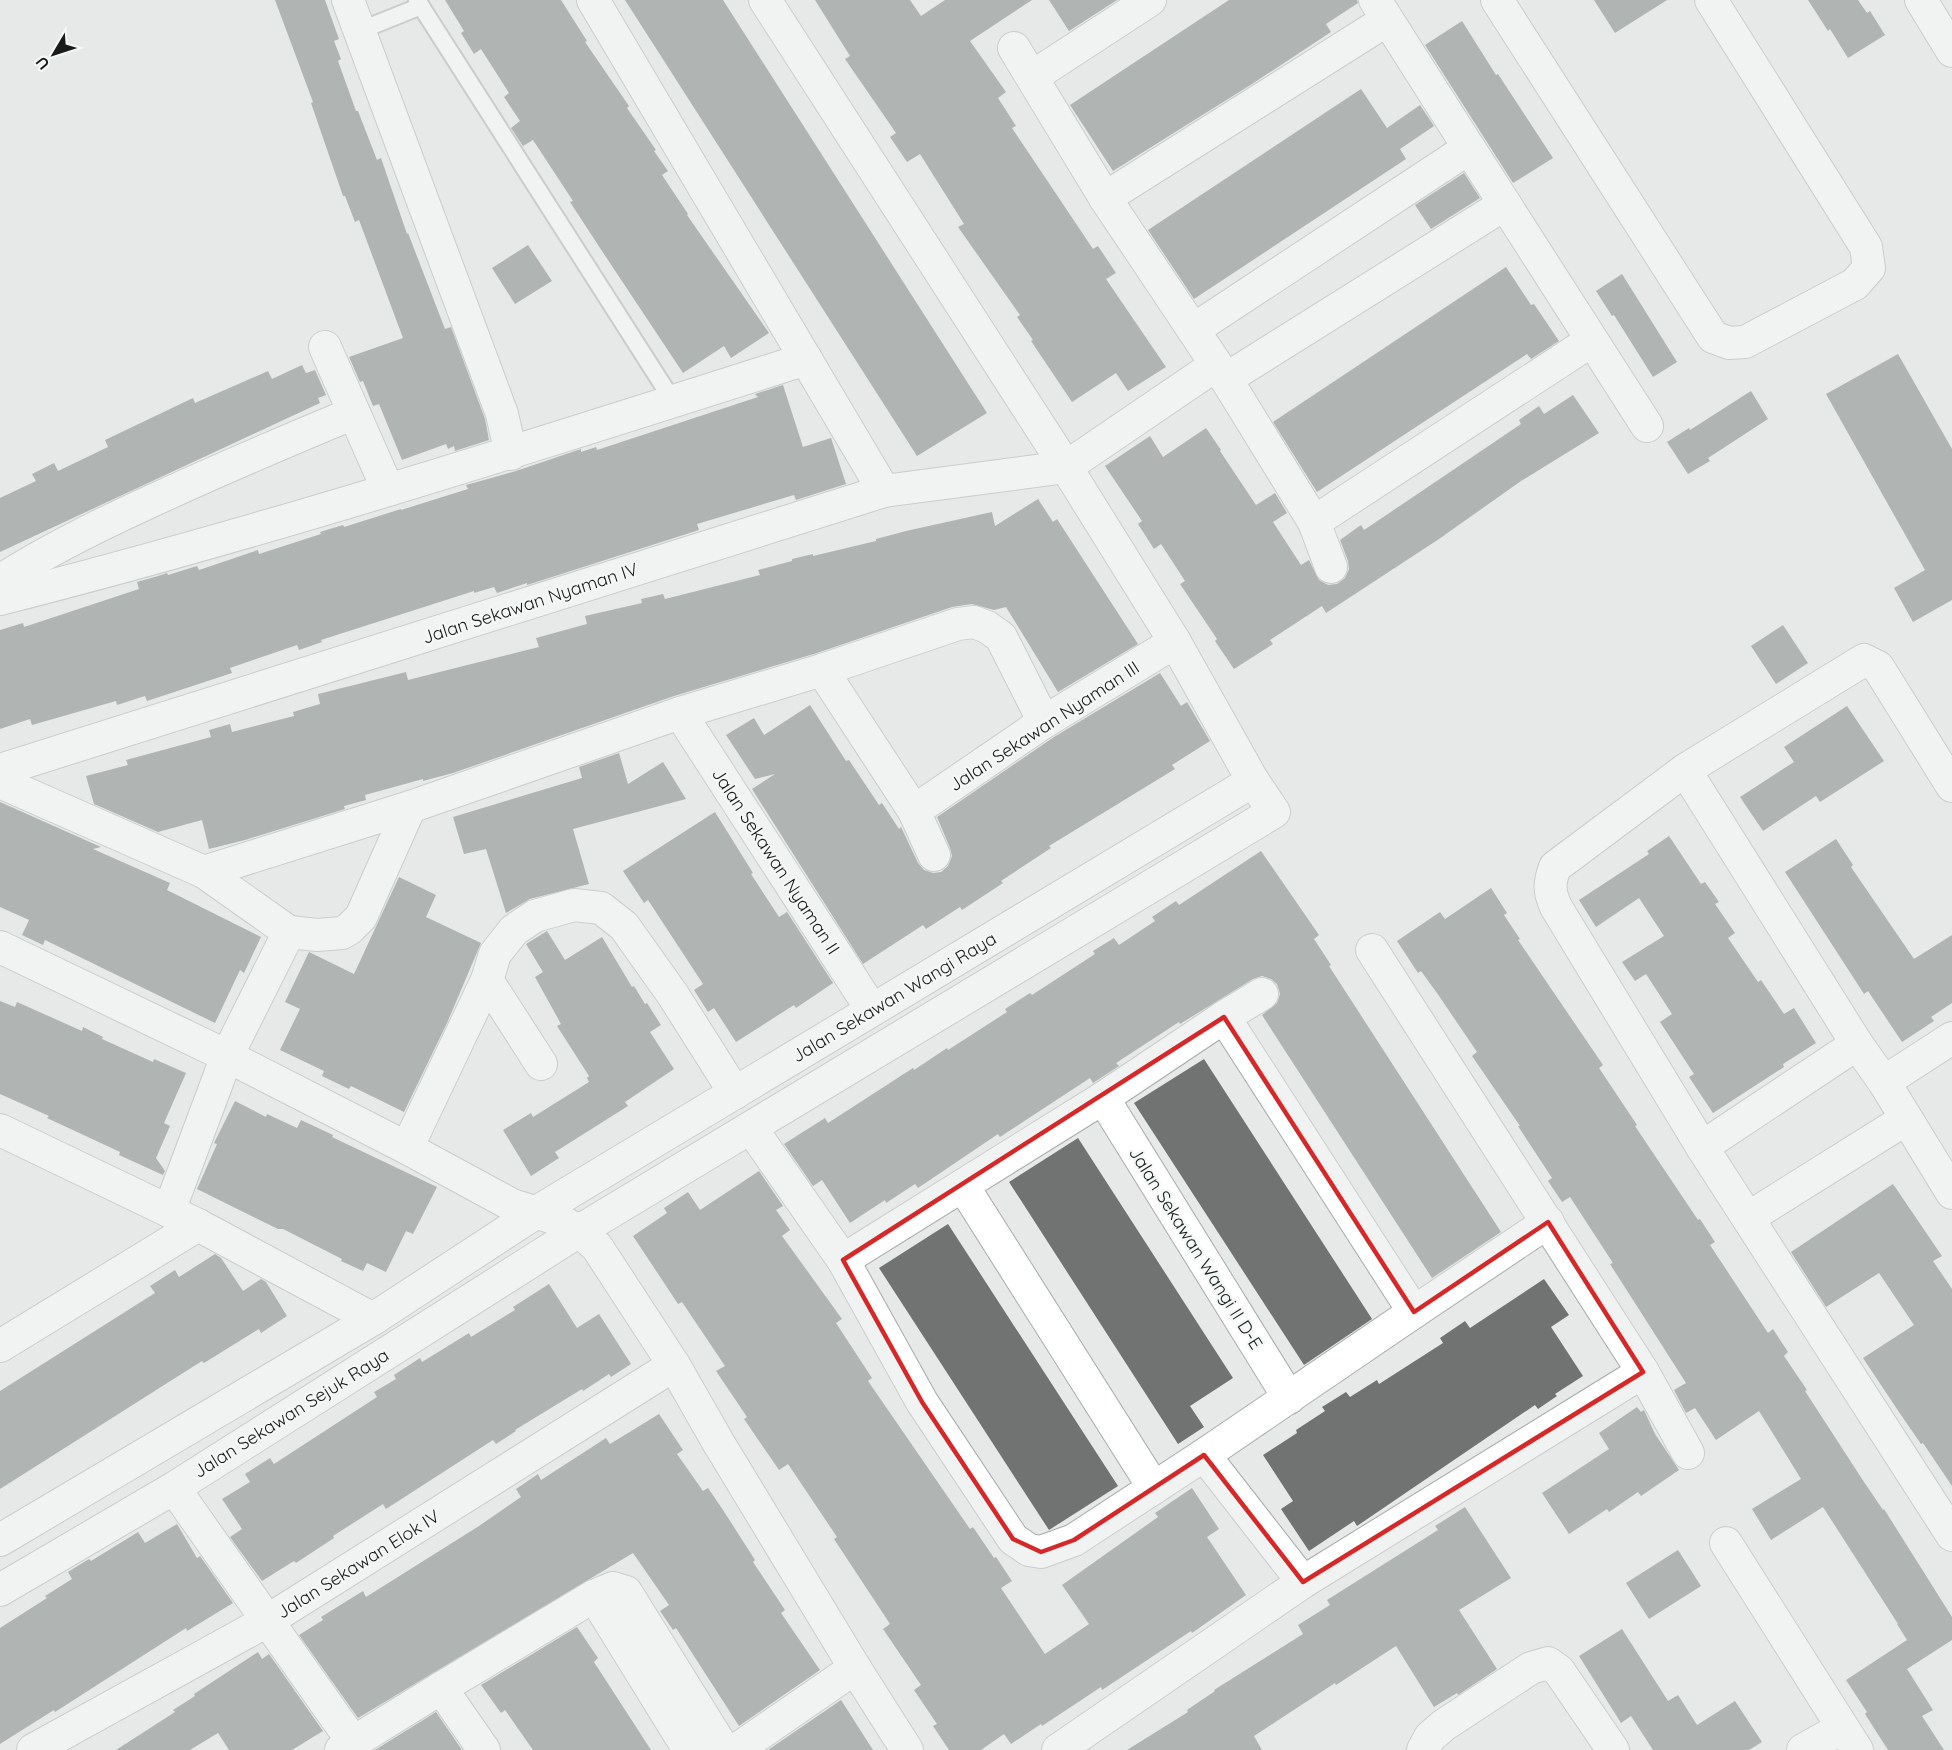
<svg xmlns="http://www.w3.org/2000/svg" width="1952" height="1750" viewBox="0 0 1952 1750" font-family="Quicksand,sans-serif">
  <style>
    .building { fill: #707372 }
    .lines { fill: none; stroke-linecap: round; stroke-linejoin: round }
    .service-casing { stroke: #a7aaa9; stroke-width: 20 }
    .minor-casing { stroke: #a7aaa9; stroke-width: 34 }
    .service { stroke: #fff; stroke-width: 16 }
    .minor { stroke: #fff; stroke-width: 32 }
    .marked { fill: none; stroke: #d62828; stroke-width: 4.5; stroke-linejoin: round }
    .labels { text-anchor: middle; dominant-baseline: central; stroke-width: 4.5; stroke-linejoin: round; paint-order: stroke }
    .street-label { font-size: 18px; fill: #191a19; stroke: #f3f7f5 }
  </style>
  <rect width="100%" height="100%" fill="#e6e9e8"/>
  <g class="building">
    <polygon points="275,0 325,0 339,39 334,41 341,59 338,61 356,111 358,111 377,160 381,158 407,234 408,233 445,329 451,327 485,419 489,440 455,451 454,446 448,449 446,444 402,460 379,404 373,406 363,381 360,382 349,357 403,338 359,220 355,222 345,196 343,196 311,103 313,102"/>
    <polygon points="445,0 561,0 587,41 585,42 629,106 627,108 656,150 654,151 668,171 662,175 688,214 687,215 769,333 731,358 724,346 683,373 600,248 570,202 573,201 533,140 523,146 511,128 520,121 504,97 509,93 481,49 474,54 461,33 464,31"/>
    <polygon points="625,0 723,0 987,413 917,456"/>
    <polygon points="815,0 910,0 921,16 945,0 1032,0 970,41 1006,92 998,98 1016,126 1012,128 1093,249 1098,246 1116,273 1106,279 1166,367 1128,391 1116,373 1072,402 1031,341 1033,340 1017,317 1020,315 958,227 964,224 920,154 907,162 890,137 896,133 845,59 850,56"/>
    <polygon points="1049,0 1117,0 1069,31"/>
    <polygon points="1229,0 1357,0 1358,3 1326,24 1331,32 1252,84 1113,171 1070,105"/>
    <polygon points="1594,0 1667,0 1615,33"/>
    <polygon points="1808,0 1858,0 1867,13 1870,11 1885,35 1848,58 1830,29 1828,31"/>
    <polygon points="1462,21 1496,75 1498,74 1553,158 1513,183 1425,45"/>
    <polygon points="1361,89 1387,128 1420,105 1434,126 1400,149 1406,159 1194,299 1148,230"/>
    <polygon points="1464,173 1480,198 1431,229 1415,205"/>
    <polygon points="528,245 552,281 515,304 492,268"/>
    <polygon points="1506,267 1531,305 1534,304 1559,341 1531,359 1527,354 1317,492 1273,422"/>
    <polygon points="1622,274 1677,362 1653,377 1614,315 1612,316 1596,291"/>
    <polygon points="1898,354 1952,449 1952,600 1913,622 1894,588 1925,570 1826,394"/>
    <polygon points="302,365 306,373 315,370 326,395 318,398 320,403 0,552 0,498 36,481 32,474 54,463 58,471 108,447 105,440 193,398 195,403 268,371 272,379"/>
    <polygon points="783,385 803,447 831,438 846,484 796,500 794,495 697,524 699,530 527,585 527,583 497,593 494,587 474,593 474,591 321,640 322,642 299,650 297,645 230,668 232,673 147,701 145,696 117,705 116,701 32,725 30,719 0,729 0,630 23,623 24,627 139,589 137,582 158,576 167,573 168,575 197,566 199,570 258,550 259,554 321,534 320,532 343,525 344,527 401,509 401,510 468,489 466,485 516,471 581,449 581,452 596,447 597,450 758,397 755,394"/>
    <polygon points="1751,391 1768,419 1708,458 1710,461 1688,474 1667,442 1689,428 1690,430"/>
    <polygon points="1573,395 1599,433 1521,481 1439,539 1326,613 1322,606 1270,640 1273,644 1234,669 1215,641 1217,639 1180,584 1185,581 1161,544 1154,549 1138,524 1142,521 1105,466 1150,436 1163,457 1206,428 1221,450 1220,451 1256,505 1275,493 1287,513 1273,522 1301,565 1309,560 1319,580 1328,585 1337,584 1345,578 1349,569 1348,561 1340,540 1361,525 1364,530 1416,495 1521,424 1519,420 1539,406 1544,414"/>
    <polygon points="1038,499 1053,522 1057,519 1138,644 1058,692 1006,607 994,610 972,604 952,607 817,653 674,696 453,773 423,781 423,779 365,795 366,800 344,806 345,809 245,840 209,849 202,820 158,832 94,804 86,776 128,765 126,760 211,737 209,730 230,724 232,732 294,716 293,712 320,704 318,694 406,672 408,680 539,647 536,638 587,624 585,616 642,603 641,599 663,594 665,599 760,575 758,570 792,561 792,559 813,554 813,556 876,541 876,539 906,531 992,512 995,526"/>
    <polygon points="1783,625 1808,663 1776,684 1751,646"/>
    <polygon points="1160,673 1181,706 1187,702 1210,741 1172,765 1175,769 1049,846 1051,848 1001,881 1003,883 962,910 960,907 926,929 923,925 863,964 752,789 775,774 755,779 726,735 754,718 764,735 810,705 846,761 849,760 879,805 882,803 899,829 901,827 918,863 924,870 933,873 941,872 948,866 952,856 950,848 937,817 1054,737"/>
    <polygon points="1847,706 1884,761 1820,802 1816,796 1763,831 1740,797 1794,762 1784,747"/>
    <polygon points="619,753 628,784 663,762 686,799 573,829 589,884 530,899 506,913 486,849 464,854 453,817 582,778 579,767"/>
    <polygon points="0,802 101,847 93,849 170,883 167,890 261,937 244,973 240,970 215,1023 45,940 43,945 22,935 29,920 0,907"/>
    <polygon points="715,812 753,873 751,874 779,917 787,912 833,983 796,1008 794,1005 736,1042 714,1008 708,1012 694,990 703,984 648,900 644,903 623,871"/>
    <polygon points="1669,836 1701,884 1705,882 1719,902 1715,904 1735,933 1728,938 1758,982 1761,980 1784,1014 1794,1008 1816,1043 1783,1064 1784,1067 1713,1113 1689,1077 1694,1074 1660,1022 1672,1014 1646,974 1635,981 1622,962 1664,936 1639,898 1596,927 1579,900 1649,854 1647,851"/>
    <polygon points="1836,839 1853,865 1851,867 1914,959 1952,935 1952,1003 1931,1017 1934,1021 1902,1042 1868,991 1864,994 1785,872"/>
    <polygon points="1261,851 1319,935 1314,939 1331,965 1329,966 1501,1232 1432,1278 1262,1015 1277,1003 1280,994 1277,984 1271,979 1262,976 1253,979 1180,1024 1179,1022 1116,1063 1119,1066 1093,1083 1090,1078 1000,1137 998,1134 918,1188 915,1184 886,1203 885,1200 850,1223 822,1180 813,1186 784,1144 825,1118 828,1123 913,1068 914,1070 947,1048 948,1050 1007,1012 1005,1009 1030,993 1032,995 1095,954 1093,951 1114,938 1119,945 1155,921 1152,917 1176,901 1179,905"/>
    <polygon points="399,877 436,895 426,917 481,943 447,1023 404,1112 351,1086 349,1089 322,1076 324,1071 280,1050 300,1009 285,1002 309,952 354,974"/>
    <polygon points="1491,888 1507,913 1504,915 1520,939 1518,940 1603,1065 1599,1068 1637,1125 1635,1126 1698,1220 1700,1219 1715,1242 1710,1245 1768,1333 1773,1329 1788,1352 1784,1356 1807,1390 1805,1391 1864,1482 1883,1510 1884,1509 1952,1617 1952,1640 1907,1669 1933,1710 1922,1716 1944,1750 1888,1750 1865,1714 1867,1712 1846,1680 1907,1640 1897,1624 1898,1624 1823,1507 1771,1540 1752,1509 1801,1479 1759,1411 1716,1440 1695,1408 1686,1413 1674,1390 1686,1383 1610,1264 1613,1263 1570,1197 1562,1202 1548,1181 1552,1178 1518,1126 1520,1126 1472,1056 1477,1052 1437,993 1421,971 1418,973 1397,941 1440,912 1445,919"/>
    <polygon points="547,931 565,960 602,937 632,987 634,986 645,1004 647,1003 661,1025 650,1032 674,1069 625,1102 628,1106 555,1152 559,1158 531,1176 503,1130 531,1113 533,1117 589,1082 587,1078 589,1076 557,1026 561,1024 535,977 543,972 526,944"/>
    <polygon points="0,1001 15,1007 17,1002 82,1031 83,1027 103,1037 102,1039 153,1062 154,1059 186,1073 164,1123 170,1126 156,1158 165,1171 163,1175 119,1155 120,1152 47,1118 49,1116 0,1094"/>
    <polygon points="1204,1059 1372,1319 1304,1365 1134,1103"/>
    <polygon points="235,1101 266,1117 267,1114 297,1128 301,1120 333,1135 332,1137 437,1187 413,1234 406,1231 386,1272 367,1263 363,1271 341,1261 342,1259 283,1229 278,1229 197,1189 217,1144 214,1143"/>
    <polygon points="1078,1138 1233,1378 1190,1406 1204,1427 1178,1444 1009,1182"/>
    <polygon points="759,1171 783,1206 776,1210 790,1230 782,1236 842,1319 836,1323 872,1378 868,1381 970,1529 973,1527 994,1558 996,1557 1012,1581 1001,1588 1045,1654 1089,1624 1062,1585 1158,1517 1155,1513 1192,1488 1219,1529 1207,1537 1246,1595 1192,1633 1191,1631 1102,1690 1101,1687 1042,1726 1041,1724 1011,1744 1004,1734 981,1750 949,1750 933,1726 937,1724 914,1690 921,1685 883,1629 890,1624 834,1539 837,1537 788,1464 779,1470 744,1419 747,1417 716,1371 725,1366 682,1302 678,1304 633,1236 667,1213 664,1208 688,1192 700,1210"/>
    <polygon points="1893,1184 1942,1256 1933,1261 1952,1289 1952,1486 1923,1443 1921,1444 1901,1415 1863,1358 1914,1325 1879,1273 1826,1307 1791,1252"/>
    <polygon points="948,1224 1118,1486 1049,1530 879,1268"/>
    <polygon points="215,1254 221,1258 243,1291 261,1279 266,1282 287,1316 261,1333 259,1329 204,1363 202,1361 0,1489 0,1391 155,1293 150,1286 175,1270 179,1277"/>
    <polygon points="1544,1279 1569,1315 1551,1327 1583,1376 1555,1394 1557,1396 1538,1409 1535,1405 1357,1526 1354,1521 1309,1551 1281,1509 1293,1501 1263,1455 1297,1433 1296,1430 1325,1411 1322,1407 1346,1392 1350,1397 1377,1380 1379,1384 1443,1343 1440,1338 1465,1321 1470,1328"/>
    <polygon points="549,1284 577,1328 599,1314 631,1364 611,1377 609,1374 583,1391 582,1389 515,1430 516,1431 496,1444 493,1440 386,1509 383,1504 333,1536 334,1538 296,1563 294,1561 262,1581 230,1537 242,1529 222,1499 250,1482 245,1474 270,1458 274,1464 377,1397 374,1392 396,1379 394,1375 420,1358 422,1362 469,1333 471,1337 515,1310 513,1307"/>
    <polygon points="1637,1407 1641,1412 1644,1410 1655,1434 1679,1470 1641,1496 1638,1492 1609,1512 1607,1509 1569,1534 1542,1493 1609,1449 1599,1433"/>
    <polygon points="659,1414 683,1450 677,1454 703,1491 708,1488 723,1510 755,1560 753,1562 785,1610 781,1613 820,1670 739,1726 676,1628 673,1630 660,1611 669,1605 633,1553 358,1718 299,1635 323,1620 321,1617 363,1591 366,1597 479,1526 521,1497 516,1489 538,1474 541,1480 606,1438 610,1444"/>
    <polygon points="1465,1507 1511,1578 1459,1610 1497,1669 1458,1695 1457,1693 1434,1707 1396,1646 1336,1685 1335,1683 1254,1736 1262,1750 1127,1750 1188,1712 1187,1710 1215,1691 1214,1690 1303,1634 1298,1625 1330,1605 1327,1600 1438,1530 1435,1526"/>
    <polygon points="177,1524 197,1558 200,1556 233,1603 187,1631 186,1628 55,1712 54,1710 0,1744 0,1628 47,1598 45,1596 72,1579 68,1572 89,1559 91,1561 138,1532 145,1543"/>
    <polygon points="1678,1550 1701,1586 1649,1619 1626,1583"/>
    <polygon points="577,1627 598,1658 594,1662 651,1750 533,1750 505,1710 501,1713 481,1685"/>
    <polygon points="1622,1629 1668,1701 1678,1695 1697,1725 1735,1701 1762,1742 1749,1750 1653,1750 1631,1716 1621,1723 1579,1656"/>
    <polygon points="258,1652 262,1659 269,1654 323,1731 292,1750 229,1750 218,1733 190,1750 116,1750 175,1712 173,1710 195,1696 194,1694"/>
    <polygon points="841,1700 873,1750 768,1750"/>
    <polygon points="436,1712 462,1750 375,1750"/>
  </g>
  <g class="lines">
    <g class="service-casing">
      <g id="service">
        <polyline points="417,0 673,401"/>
        <polyline points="359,31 421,6"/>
      </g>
    </g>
    <g class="minor-casing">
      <g id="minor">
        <polyline points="348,0 502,414 511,454"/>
        <polyline points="593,0 884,491"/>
        <polyline points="1375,0 1469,148"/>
        <polyline points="1497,0 1713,337 1729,343 1745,342 1855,284 1869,268 1866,247 1711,0"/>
        <polyline points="1921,0 1952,51"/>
        <polyline points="1014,48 1105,198 1226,379 1314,522 1331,567"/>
        <polyline points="1032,77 1150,0"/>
        <polyline points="1105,198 1387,20"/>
        <polyline points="1193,330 1469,148 1647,426"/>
        <polyline points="325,347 388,490"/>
        <polyline points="1226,379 1505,204"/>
        <polyline points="1314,522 1591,341"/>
        <path d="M0,581C46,551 95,527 145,504C214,472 284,442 354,413"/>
        <path d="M0,599C272,530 539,444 806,359"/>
        <polyline points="822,670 914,811 934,855"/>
        <polyline points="680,713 872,1010"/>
        <polyline points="0,770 884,491 1066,467 1216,365"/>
        <polyline points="1685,770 1857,1044 1884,1082 1952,1193"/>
        <polyline points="0,782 204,872 289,932 317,935 342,933 349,929 361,917 410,807"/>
        <path d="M1952,786L1878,667L1864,660L1685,770L1555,867C1549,883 1549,892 1556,907L1702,1147L1952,1535"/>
        <polyline points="914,811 1044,722 1175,642"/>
        <polyline points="204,872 410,807 680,713 822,670 958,624 974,622 987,627 1001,637 1044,722"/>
        <polyline points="0,947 227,1056 407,1148 512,1205 557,1219 579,1231 597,1247 674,1365 718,1442 855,1668 907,1750"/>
        <polyline points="1372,950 1643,1372 1688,1453"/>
        <polyline points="487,980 541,1064"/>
        <polyline points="1224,1017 1414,1312"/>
        <polyline points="1884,1082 1952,1038"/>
        <polyline points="1103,1098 1289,1398"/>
        <polyline points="751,1128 843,1260 922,1402 1013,1539 1029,1550 1041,1552 1074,1540 1204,1455 1414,1312 1548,1222"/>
        <polyline points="0,1130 198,1225 373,1319"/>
        <polyline points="1702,1147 1857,1044"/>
        <polyline points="407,1148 487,980 495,954 514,930 535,916 574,905 601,908 624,926 673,995 735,1093"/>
        <polyline points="963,1186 1154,1488"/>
        <polyline points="169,1211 227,1056 289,932"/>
        <polyline points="1748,1218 1906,1119"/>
        <polyline points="843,1260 1103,1098 1224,1017 1262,994"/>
        <polyline points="0,1346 198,1225"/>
        <polyline points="1204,1455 1303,1582"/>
        <polyline points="174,1488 353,1742"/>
        <polyline points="0,1540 373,1319 535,1213 1253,781"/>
        <polyline points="1726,1543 1857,1750"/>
        <polyline points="0,1590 174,1488 579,1231 1274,812 1253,781 1175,642 1066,467 765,0"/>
        <polyline points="594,1596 689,1750"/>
        <polyline points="441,1688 484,1750"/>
        <polyline points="33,1750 267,1621 674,1365"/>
        <polyline points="341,1750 441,1688 594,1596 613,1588 626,1592 724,1750"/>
        <polyline points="736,1750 855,1668"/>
        <polyline points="1058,1750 1303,1582 1643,1372"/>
        <polyline points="1423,1750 1430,1737 1444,1725 1531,1668 1548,1663 1559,1671 1613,1750"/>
        <polyline points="1803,1750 1842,1728"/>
      </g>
    </g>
    <use href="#service" class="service"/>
    <use href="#minor" class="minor"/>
  </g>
  <path d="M0 0H1952V1750H0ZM1224,1017L1414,1312L1548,1222L1643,1372L1303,1582L1204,1455L1074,1540L1041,1552L1013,1539L922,1402L843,1260Z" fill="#e6e9e8" fill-opacity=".55" fill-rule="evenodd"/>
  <path class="marked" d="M1224,1017L1414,1312L1548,1222L1643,1372L1303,1582L1204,1455L1074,1540L1041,1552L1013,1539L922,1402L843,1260Z"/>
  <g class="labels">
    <g class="street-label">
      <text transform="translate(530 603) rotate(-18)">Jalan Sekawan Nyaman IV</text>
      <text transform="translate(1044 726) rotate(-33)">Jalan Sekawan Nyaman III</text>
      <text transform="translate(776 861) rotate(57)">Jalan Sekawan Nyaman II</text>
      <text transform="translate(894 997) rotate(-31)">Jalan Sekawan Wangi Raya</text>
      <text transform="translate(1196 1248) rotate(58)">Jalan Sekawan Wangi II D-E</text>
      <text transform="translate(291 1413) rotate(-32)">Jalan Sekawan Sejuk Raya</text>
      <text transform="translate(358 1564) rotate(-32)">Jalan Sekawan Elok IV</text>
    </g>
  </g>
  <g transform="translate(54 54) rotate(231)" stroke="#f3f7f5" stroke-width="4.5" paint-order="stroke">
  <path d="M0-4.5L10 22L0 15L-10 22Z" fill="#191a19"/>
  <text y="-9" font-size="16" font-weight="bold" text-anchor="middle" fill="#191a19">U</text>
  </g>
</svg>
